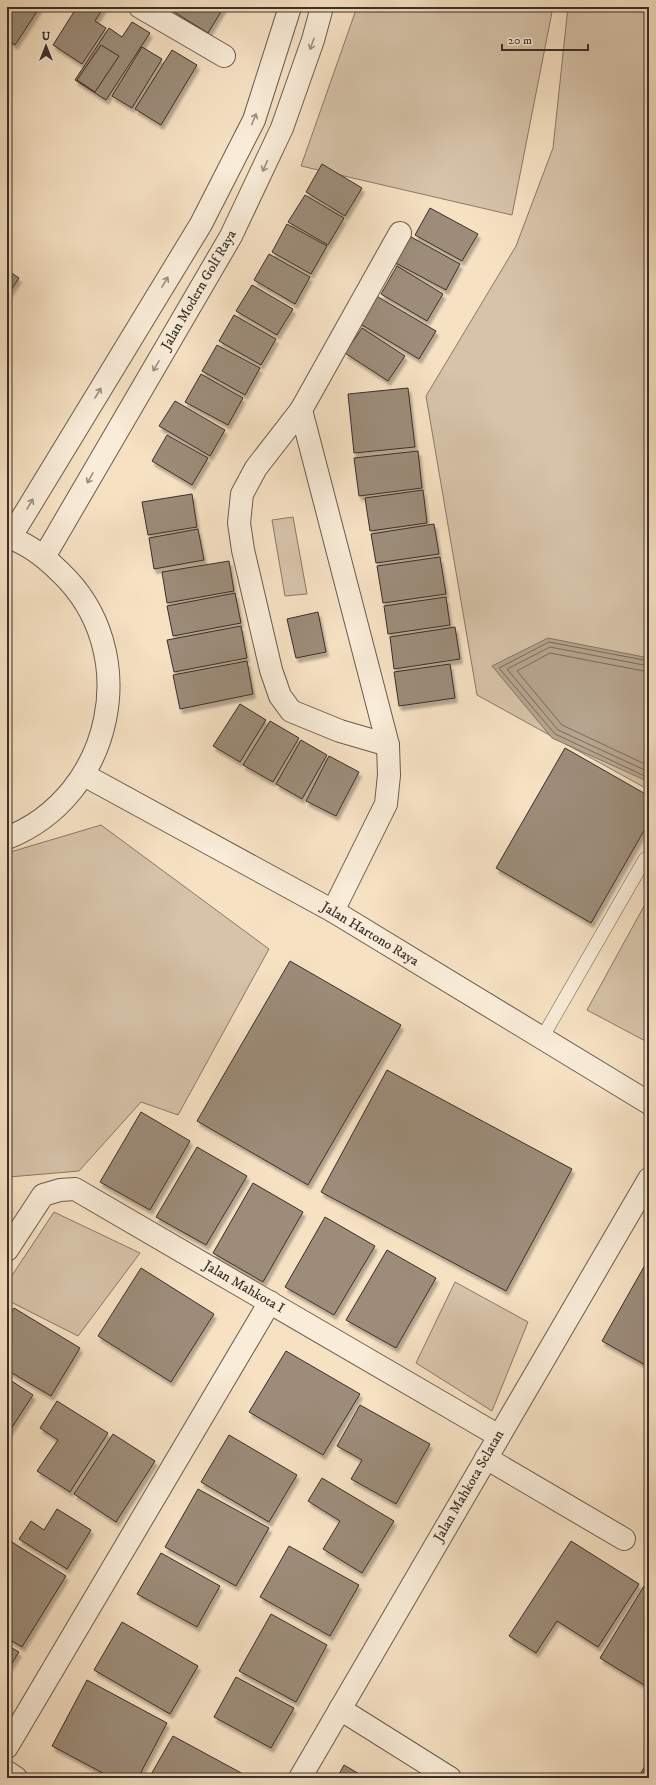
<svg xmlns="http://www.w3.org/2000/svg" width="656" height="1785" viewBox="0 0 656 1785" font-family="'IM FELL DW Pica',serif">
  <style>
    .green { fill: #d6c3a9; stroke: #887968 }
    .water { fill: #b6a48e; stroke: #847565 }
    .lines { fill: none; stroke-linecap: round; stroke-linejoin: round }
    .shore { stroke: #786a5b; stroke-width: 1 }
    .building { fill: #9c8c79; stroke: #3a2f28; filter: url(#shadow) }
    .service-casing { stroke: #695c4f; stroke-width: 14 }
    .minor-casing { stroke: #695c4f; stroke-width: 24 }
    .tertiary-casing { stroke: #695c4f; stroke-width: 24 }
    .service { stroke: #f9ecd8; stroke-width: 13 }
    .minor { stroke: #f9ecd8; stroke-width: 22 }
    .tertiary { stroke: #f9ecd8; stroke-width: 22 }
    .oneway { stroke: #9a8e80 }
    .labels { text-anchor: middle; dominant-baseline: central; stroke-width: 3; stroke-linejoin: round; paint-order: stroke }
    .street-label { font-size: 14px; fill: #3a2f28; stroke: #f9ecd8 }
  </style>
  <defs>
    <filter id="shadow"><feDropShadow dx="2.5" dy="4.5" stdDeviation="1" flood-color="#0004"/></filter>
  </defs>
  <rect width="100%" height="100%" fill="#f6e1c3"/>
  <filter id="stains"><feTurbulence type="fractalNoise" baseFrequency=".005" numOctaves="4"/><feColorMatrix values="0 0 0 0 .2 0 0 0 0 .09 0 0 0 0 .02 0 0 0 .5 -.17"/></filter>
  <radialGradient id="worn" r=".72"><stop offset=".6" stop-color="#630" stop-opacity="0"/><stop offset="1" stop-color="#630" stop-opacity=".3"/></radialGradient>
  <g class="green">
    <polygon points="357,7 553,7 512,215 301,166"/>
    <polygon points="568,7 649,7 649,790 477,695 426,396 516,246 553,148"/>
    <polygon points="293,517 307,594 285,596 272,520"/>
    <polygon points="101,825 269,949 178,1115 141,1102 79,1171 9,1177 7,1144 7,853"/>
    <polygon points="649,897 649,1043 587,1010"/>
    <polygon points="54,1212 140,1253 78,1336 7,1300 7,1283"/>
    <polygon points="455,1282 528,1322 492,1411 416,1363"/>
  </g>
  <polygon class="water" points="548,638 649,658 649,782 552,738 492,666"/>
  <g class="lines">
    <g class="shore">
      <polyline points="649,661 549,642 499,668 555,734 649,778"/>
      <polyline points="649,666 550,647 507,669 558,730 649,772"/>
      <polyline points="649,672 550,653 517,671 562,725 649,766"/>
    </g>
  </g>
  <g class="building">
    <polygon points="7,7 40,7 15,45 7,39"/>
    <polygon points="77,7 104,7 95,21 106,28 82,64 53,45"/>
    <polygon points="176,7 224,7 208,33 174,12"/>
    <polygon points="132,22 150,33 106,100 75,80 109,28 122,37"/>
    <polygon points="101,45 119,56 95,92 77,80"/>
    <polygon points="142,47 162,59 132,108 112,96"/>
    <polygon points="172,50 197,65 161,125 135,109"/>
    <polygon points="322,164 362,188 345,216 306,192"/>
    <polygon points="305,195 344,218 328,245 288,222"/>
    <polygon points="430,208 478,234 462,261 415,235"/>
    <polygon points="287,224 327,246 311,274 272,252"/>
    <polygon points="404,233 460,264 446,290 390,260"/>
    <polygon points="269,254 310,277 295,304 254,280"/>
    <polygon points="397,266 443,294 427,321 381,294"/>
    <polygon points="7,270 19,278 7,296"/>
    <polygon points="252,285 293,309 277,335 236,311"/>
    <polygon points="373,294 436,331 419,359 357,322"/>
    <polygon points="234,315 276,339 261,365 219,341"/>
    <polygon points="362,328 405,356 388,381 345,353"/>
    <polygon points="217,345 260,368 245,395 202,371"/>
    <polygon points="201,374 243,398 228,425 185,402"/>
    <polygon points="408,388 415,447 354,453 348,394"/>
    <polygon points="175,401 225,430 210,456 159,426"/>
    <polygon points="167,435 208,458 192,485 152,461"/>
    <polygon points="418,451 422,488 359,496 354,458"/>
    <polygon points="423,490 427,523 370,531 365,498"/>
    <polygon points="192,494 197,527 148,535 142,502"/>
    <polygon points="434,524 439,554 376,563 371,534"/>
    <polygon points="198,529 204,560 154,569 149,538"/>
    <polygon points="440,557 446,594 383,603 377,566"/>
    <polygon points="229,561 234,591 167,603 162,572"/>
    <polygon points="235,593 241,623 173,636 167,606"/>
    <polygon points="446,597 450,625 388,634 384,606"/>
    <polygon points="318,612 326,652 296,658 287,619"/>
    <polygon points="241,626 247,658 174,672 167,640"/>
    <polygon points="455,627 460,659 394,669 390,637"/>
    <polygon points="247,661 253,694 180,709 173,675"/>
    <polygon points="450,664 455,698 399,706 394,672"/>
    <polygon points="240,704 266,720 240,762 213,746"/>
    <polygon points="270,721 299,738 273,782 243,765"/>
    <polygon points="301,740 327,755 302,799 276,784"/>
    <polygon points="565,748 649,796 649,822 591,923 496,868"/>
    <polygon points="329,756 359,772 336,816 306,801"/>
    <polygon points="290,961 401,1025 308,1185 197,1121"/>
    <polygon points="387,1070 572,1169 506,1291 321,1192"/>
    <polygon points="141,1112 190,1141 150,1210 100,1182"/>
    <polygon points="197,1147 247,1176 206,1245 156,1217"/>
    <polygon points="253,1183 303,1212 263,1282 213,1253"/>
    <polygon points="325,1217 375,1246 334,1315 285,1287"/>
    <polygon points="387,1250 436,1278 396,1348 346,1320"/>
    <polygon points="649,1258 649,1362 647,1366 602,1341"/>
    <polygon points="141,1268 214,1314 171,1382 98,1336"/>
    <polygon points="14,1308 80,1348 51,1396 7,1370 7,1319"/>
    <polygon points="286,1351 360,1394 323,1455 249,1412"/>
    <polygon points="7,1378 33,1395 7,1435"/>
    <polygon points="57,1401 108,1433 70,1492 37,1471 58,1440 40,1428"/>
    <polygon points="360,1405 430,1444 396,1504 351,1479 362,1460 337,1446"/>
    <polygon points="113,1434 155,1461 116,1522 74,1494"/>
    <polygon points="229,1435 297,1475 269,1522 201,1482"/>
    <polygon points="322,1478 394,1521 362,1573 323,1549 340,1521 308,1501"/>
    <polygon points="198,1489 269,1528 236,1586 165,1547"/>
    <polygon points="57,1509 91,1530 67,1569 19,1539 31,1521 44,1530"/>
    <polygon points="7,1539 66,1576 22,1647 7,1638"/>
    <polygon points="571,1541 639,1584 598,1647 557,1621 536,1653 509,1636"/>
    <polygon points="289,1546 359,1585 330,1636 260,1597"/>
    <polygon points="161,1553 220,1586 197,1627 137,1594"/>
    <polygon points="644,1586 649,1589 649,1688 600,1658"/>
    <polygon points="271,1614 327,1645 296,1702 239,1671"/>
    <polygon points="122,1622 198,1666 170,1714 94,1670"/>
    <polygon points="7,1645 19,1652 7,1671"/>
    <polygon points="236,1677 294,1708 271,1748 214,1717"/>
    <polygon points="87,1680 167,1723 138,1778 112,1778 52,1746"/>
    <polygon points="173,1736 245,1775 243,1778 149,1778"/>
    <polygon points="649,1759 649,1778 638,1778"/>
    <polygon points="344,1765 366,1778 337,1778"/>
  </g>
  <g class="lines">
    <g class="service-casing">
      <polyline id="service" points="542,1038 645,859"/>
    </g>
    <g class="minor-casing">
      <g id="minor">
        <polyline points="140,7 224,56"/>
        <polyline points="301,410 256,468 242,494 239,523 243,550 271,670 280,696 291,711 340,731 388,745"/>
        <polyline points="333,911 386,804 389,775 388,745 301,410 400,233"/>
        <polyline points="7,1250 43,1195 60,1190 75,1189 499,1436"/>
        <polyline points="486,1458 624,1539"/>
        <polyline points="340,1709 450,1778"/>
        <polyline points="7,1747 270,1302"/>
        <polyline points="7,1772 16,1778"/>
        <polyline points="300,1778 649,1179"/>
      </g>
    </g>
    <g class="tertiary-casing">
      <g id="tertiary">
        <path d="M7,537C27,543 45,557 60,572C144,651 114,796 7,838"/>
        <polyline points="10,538 201,224 254,120 290,7"/>
        <polyline points="44,557 231,236 282,128 313,40 322,7"/>
        <polyline points="84,775 333,911 649,1103"/>
      </g>
    </g>
    <use href="#service" class="service"/>
    <use href="#minor" class="minor"/>
    <use href="#tertiary" class="tertiary"/>
  </g>
  <defs><path id="oneway-shaft" d="M-6 0H5M1.5-3L5.5 0L1.5 3" fill="none" stroke-width="1.6" stroke-linecap="round" stroke-linejoin="round"/></defs>
  <g class="oneway">
    <use href="#oneway-shaft" transform="translate(312 44) rotate(109)"/>
    <use href="#oneway-shaft" transform="translate(254 119) rotate(-68)"/>
    <use href="#oneway-shaft" transform="translate(265 166) rotate(114)"/>
    <use href="#oneway-shaft" transform="translate(165 282) rotate(-59)"/>
    <use href="#oneway-shaft" transform="translate(156 366) rotate(120)"/>
    <use href="#oneway-shaft" transform="translate(98 393) rotate(-59)"/>
    <use href="#oneway-shaft" transform="translate(90 478) rotate(120)"/>
    <use href="#oneway-shaft" transform="translate(30 504) rotate(-59)"/>
  </g>
  <g class="labels">
    <g class="street-label">
      <text transform="translate(199 290) rotate(-60)">Jalan Modern Golf Raya</text>
      <text transform="translate(370 934) rotate(31)">Jalan Hartono Raya</text>
      <text transform="translate(244 1287) rotate(30)">Jalan Mahkota I</text>
      <text transform="translate(469 1486) rotate(-60)">Jalan Mahkota Selatan</text>
    </g>
  </g>
  <rect width="656" height="1785" fill="none" stroke="#f6e1c3" stroke-width="24"/>
  <rect x="8" y="8" width="640" height="1769" fill="none" stroke="#3a2f28" stroke-width="2"/>
  <rect x="12" y="12" width="632" height="1761" fill="none" stroke="#3a2f28"/>
  <g transform="translate(46 46)" stroke="#f9ecd8" stroke-width="3" paint-order="stroke">
  <path d="M0-3L7 15L0 10L-7 15Z" fill="#3a2f28"/>
  <text y="-6" font-size="11" font-weight="bold" text-anchor="middle" fill="#3a2f28">U</text>
  </g>
  <path d="M502 44v6h86v-6" fill="none" stroke="#3a2f28" stroke-width="2"/>
  <text x="508" y="44" font-size="12" fill="#3a2f28" stroke="#f9ecd8" stroke-width="3" paint-order="stroke">20 m</text>
  <rect width="100%" height="100%" filter="url(#stains)"/>
  <rect width="100%" height="100%" fill="url(#worn)"/>
</svg>
